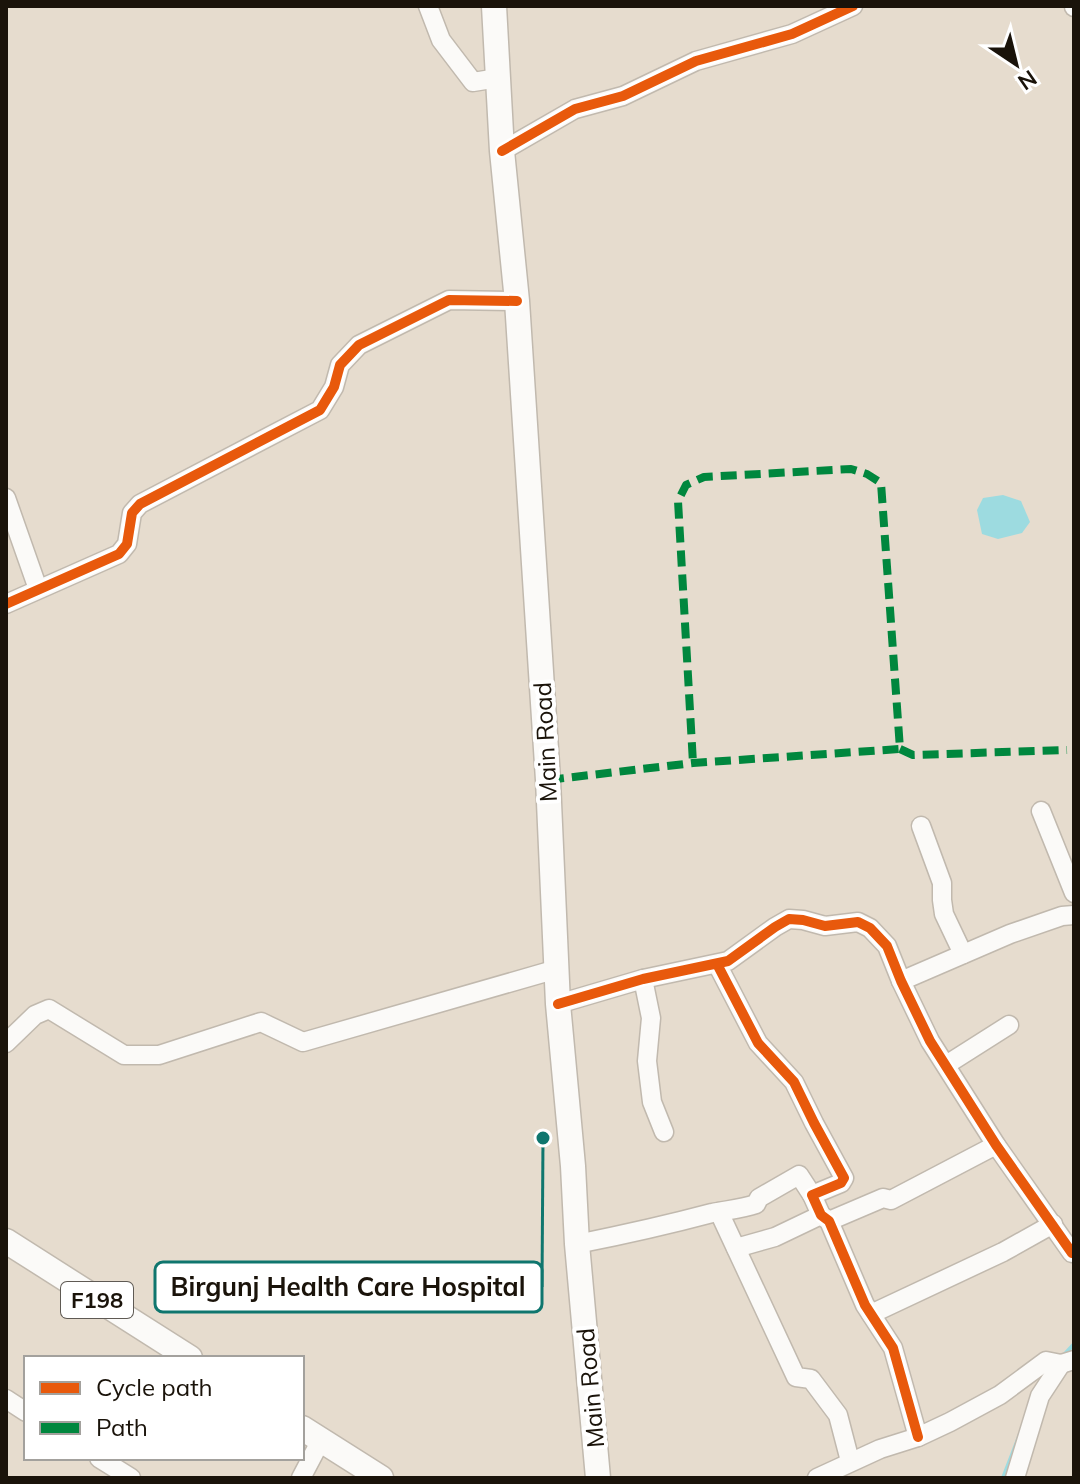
<svg xmlns="http://www.w3.org/2000/svg" width="1080" height="1484" viewBox="0 0 1080 1484" font-family="Mulish,sans-serif">
  <style>
    .water { fill: #9ddbe0 }
    .lines { fill: none; stroke-linecap: round; stroke-linejoin: round }
    .stream { stroke: #9ddbe0; stroke-width: 4 }
    .minor-casing { stroke: #c1b9ae; stroke-width: 21 }
    .major-casing { stroke: #c1b9ae; stroke-width: 27 }
    .minor { stroke: #fbfaf8; stroke-width: 18 }
    .major { stroke: #fbfaf8; stroke-width: 24 }
    .quiet { stroke: #00873e; stroke-width: 8; stroke-dasharray: 16 8; stroke-linecap: butt }
    .cycleway-casing { stroke: #fff; stroke-width: 15 }
    .cycleway { stroke: #e8590c; stroke-width: 10 }
    .labels { text-anchor: middle; dominant-baseline: central; stroke-width: 8; stroke-linejoin: round; paint-order: stroke }
    .shield { fill: #fff; stroke: #5f5a54; stroke-width: 2 }
    .shield-label { font-size: 22px; font-weight: bold; fill: #1a130a }
    .street-label { font-size: 24px; fill: #1a130a; stroke: #fff }
    .leader { fill: none; stroke: #0f766e; stroke-width: 3 }
    .callout-dot { fill: #0f766e; stroke: #fff; stroke-width: 3 }
    .callout { fill: #fff; stroke: #0f766e; stroke-width: 3 }
    .callout-label { font-size: 26px; text-anchor: middle; font-weight: bold; fill: #1a130a }
  </style>
  <rect width="100%" height="100%" fill="#e6dcce"/>
  <polygon class="water" points="1003,495 1021,501 1030,522 1022,533 998,539 982,534 977,510 983,498"/>
  <g class="lines">
    <g class="stream">
      <polyline points="1062,1357 1074,1344"/>
      <polyline points="1003,1478 1020,1434"/>
    </g>
    <g class="minor-casing">
      <g id="minor">
        <polyline points="428,6 441,40 473,82 498,78"/>
        <polyline points="1074,6 1074,7"/>
        <polyline points="502,151 575,109 623,96 696,61 792,34 853,6"/>
        <polyline points="6,498 38,589"/>
        <polyline points="6,604 119,554 127,544 132,513 140,504 320,410 334,387 340,365 359,345 449,300 517,301"/>
        <polyline points="1041,811 1074,893"/>
        <polyline points="921,826 942,883 942,900 944,914 963,954"/>
        <polyline points="717,964 758,1043 794,1082 814,1123 844,1178 841,1183 812,1195 821,1215 829,1221 865,1305 893,1348 918,1437"/>
        <polyline points="643,979 651,1018 647,1061 652,1102 664,1132"/>
        <polyline points="901,981 1010,934 1062,916 1074,915"/>
        <polyline points="558,1004 643,979 728,961 775,927 789,919 803,920 825,926 858,922 870,928 887,946 901,981 930,1041 996,1145 1072,1253"/>
        <polyline points="6,1043 35,1015 49,1009 124,1055 159,1055 261,1022 303,1042 557,969"/>
        <polyline points="946,1065 1009,1025"/>
        <polyline points="719,1212 796,1377 811,1379 838,1415 850,1461"/>
        <polyline points="829,1221 883,1198 891,1200 996,1145"/>
        <path d="M577,1244C622,1235 667,1225 712,1213C727,1210 742,1209 756,1204L759,1198L799,1175L812,1195"/>
        <polyline points="736,1248 775,1237 821,1215"/>
        <polyline points="871,1314 1003,1252 1053,1224"/>
        <polyline points="6,1399 26,1412"/>
        <polyline points="99,1458 131,1478"/>
        <polyline points="301,1478 321,1440"/>
        <polyline points="817,1478 880,1449 918,1437 950,1422 1000,1395 1046,1361 1061,1364 1074,1360"/>
        <polyline points="1015,1478 1040,1396 1061,1364"/>
      </g>
    </g>
    <g class="major-casing">
      <g id="major">
        <polyline points="494,6 502,151 517,301 548,780 558,1004 573,1166 577,1244 598,1478"/>
        <polyline points="6,1241 190,1358"/>
        <polyline points="302,1428 381,1478"/>
      </g>
    </g>
    <use href="#minor" class="minor"/>
    <use href="#major" class="major"/>
    <g class="quiet">
      <polyline points="900,749 913,755 1067,750"/>
      <polyline points="548,780 693,763 900,749 881,483 867,474 851,469 704,477 686,485 678,501 693,763"/>
    </g>
    <g class="cycleway-casing">
      <g id="cycleway">
        <polyline points="502,151 575,109 623,96 696,61 792,34 853,6"/>
        <polyline points="6,604 119,554 127,544 132,513 140,504 320,410 334,387 340,365 359,345 449,300 517,301"/>
        <polyline points="717,964 758,1043 794,1082 814,1123 844,1178 841,1183 812,1195 821,1215 829,1221 865,1305 893,1348 918,1437"/>
        <polyline points="558,1004 643,979 728,961 775,927 789,919 803,920 825,926 858,922 870,928 887,946 901,981 930,1041 996,1145 1072,1253"/>
      </g>
    </g>
    <use href="#cycleway" class="cycleway"/>
  </g>
  <g class="labels">
    <rect class="shield" x="61" y="1282" width="72" height="36" rx="6"/>
    <g class="shield-label">
      <text x="97" y="1300">F198</text>
    </g>
    <g class="street-label">
      <text transform="translate(545 742) rotate(-93)">Main Road</text>
      <text transform="translate(590 1388) rotate(-95)">Main Road</text>
    </g>
  </g>
  <path class="leader" d="M543 1138L542 1287"/>
  <circle class="callout-dot" cx="543" cy="1138" r="8"/>
  <rect class="callout" x="155" y="1262" width="387" height="50" rx="8"/>
  <g class="callout-label">
    <text x="348" y="1296">Birgunj Health Care Hospital</text>
  </g>
  <rect width="1080" height="1484" fill="none" stroke="#1a130a" stroke-width="16"/>
  <rect x="24" y="1356" width="280" height="104" fill="#ffffff" stroke="#a3a19d" stroke-width="2"/>
  <rect x="40" y="1382" width="40" height="12" fill="#e8590c" stroke="#a3a19d" stroke-width="2"/>
  <text x="96" y="1396" font-size="24" fill="#1a130a">Cycle path</text>
  <rect x="40" y="1422" width="40" height="12" fill="#00873e" stroke="#a3a19d" stroke-width="2"/>
  <text x="96" y="1436" font-size="24" fill="#1a130a">Path</text>
  <g transform="translate(1016 64) rotate(145)" stroke="#ffffff" stroke-width="6" paint-order="stroke">
  <path d="M0-6L14 30L0 20L-14 30Z" fill="#1a130a"/>
  <text y="-12" font-size="22" font-weight="bold" text-anchor="middle" fill="#1a130a">N</text>
  </g>
</svg>
